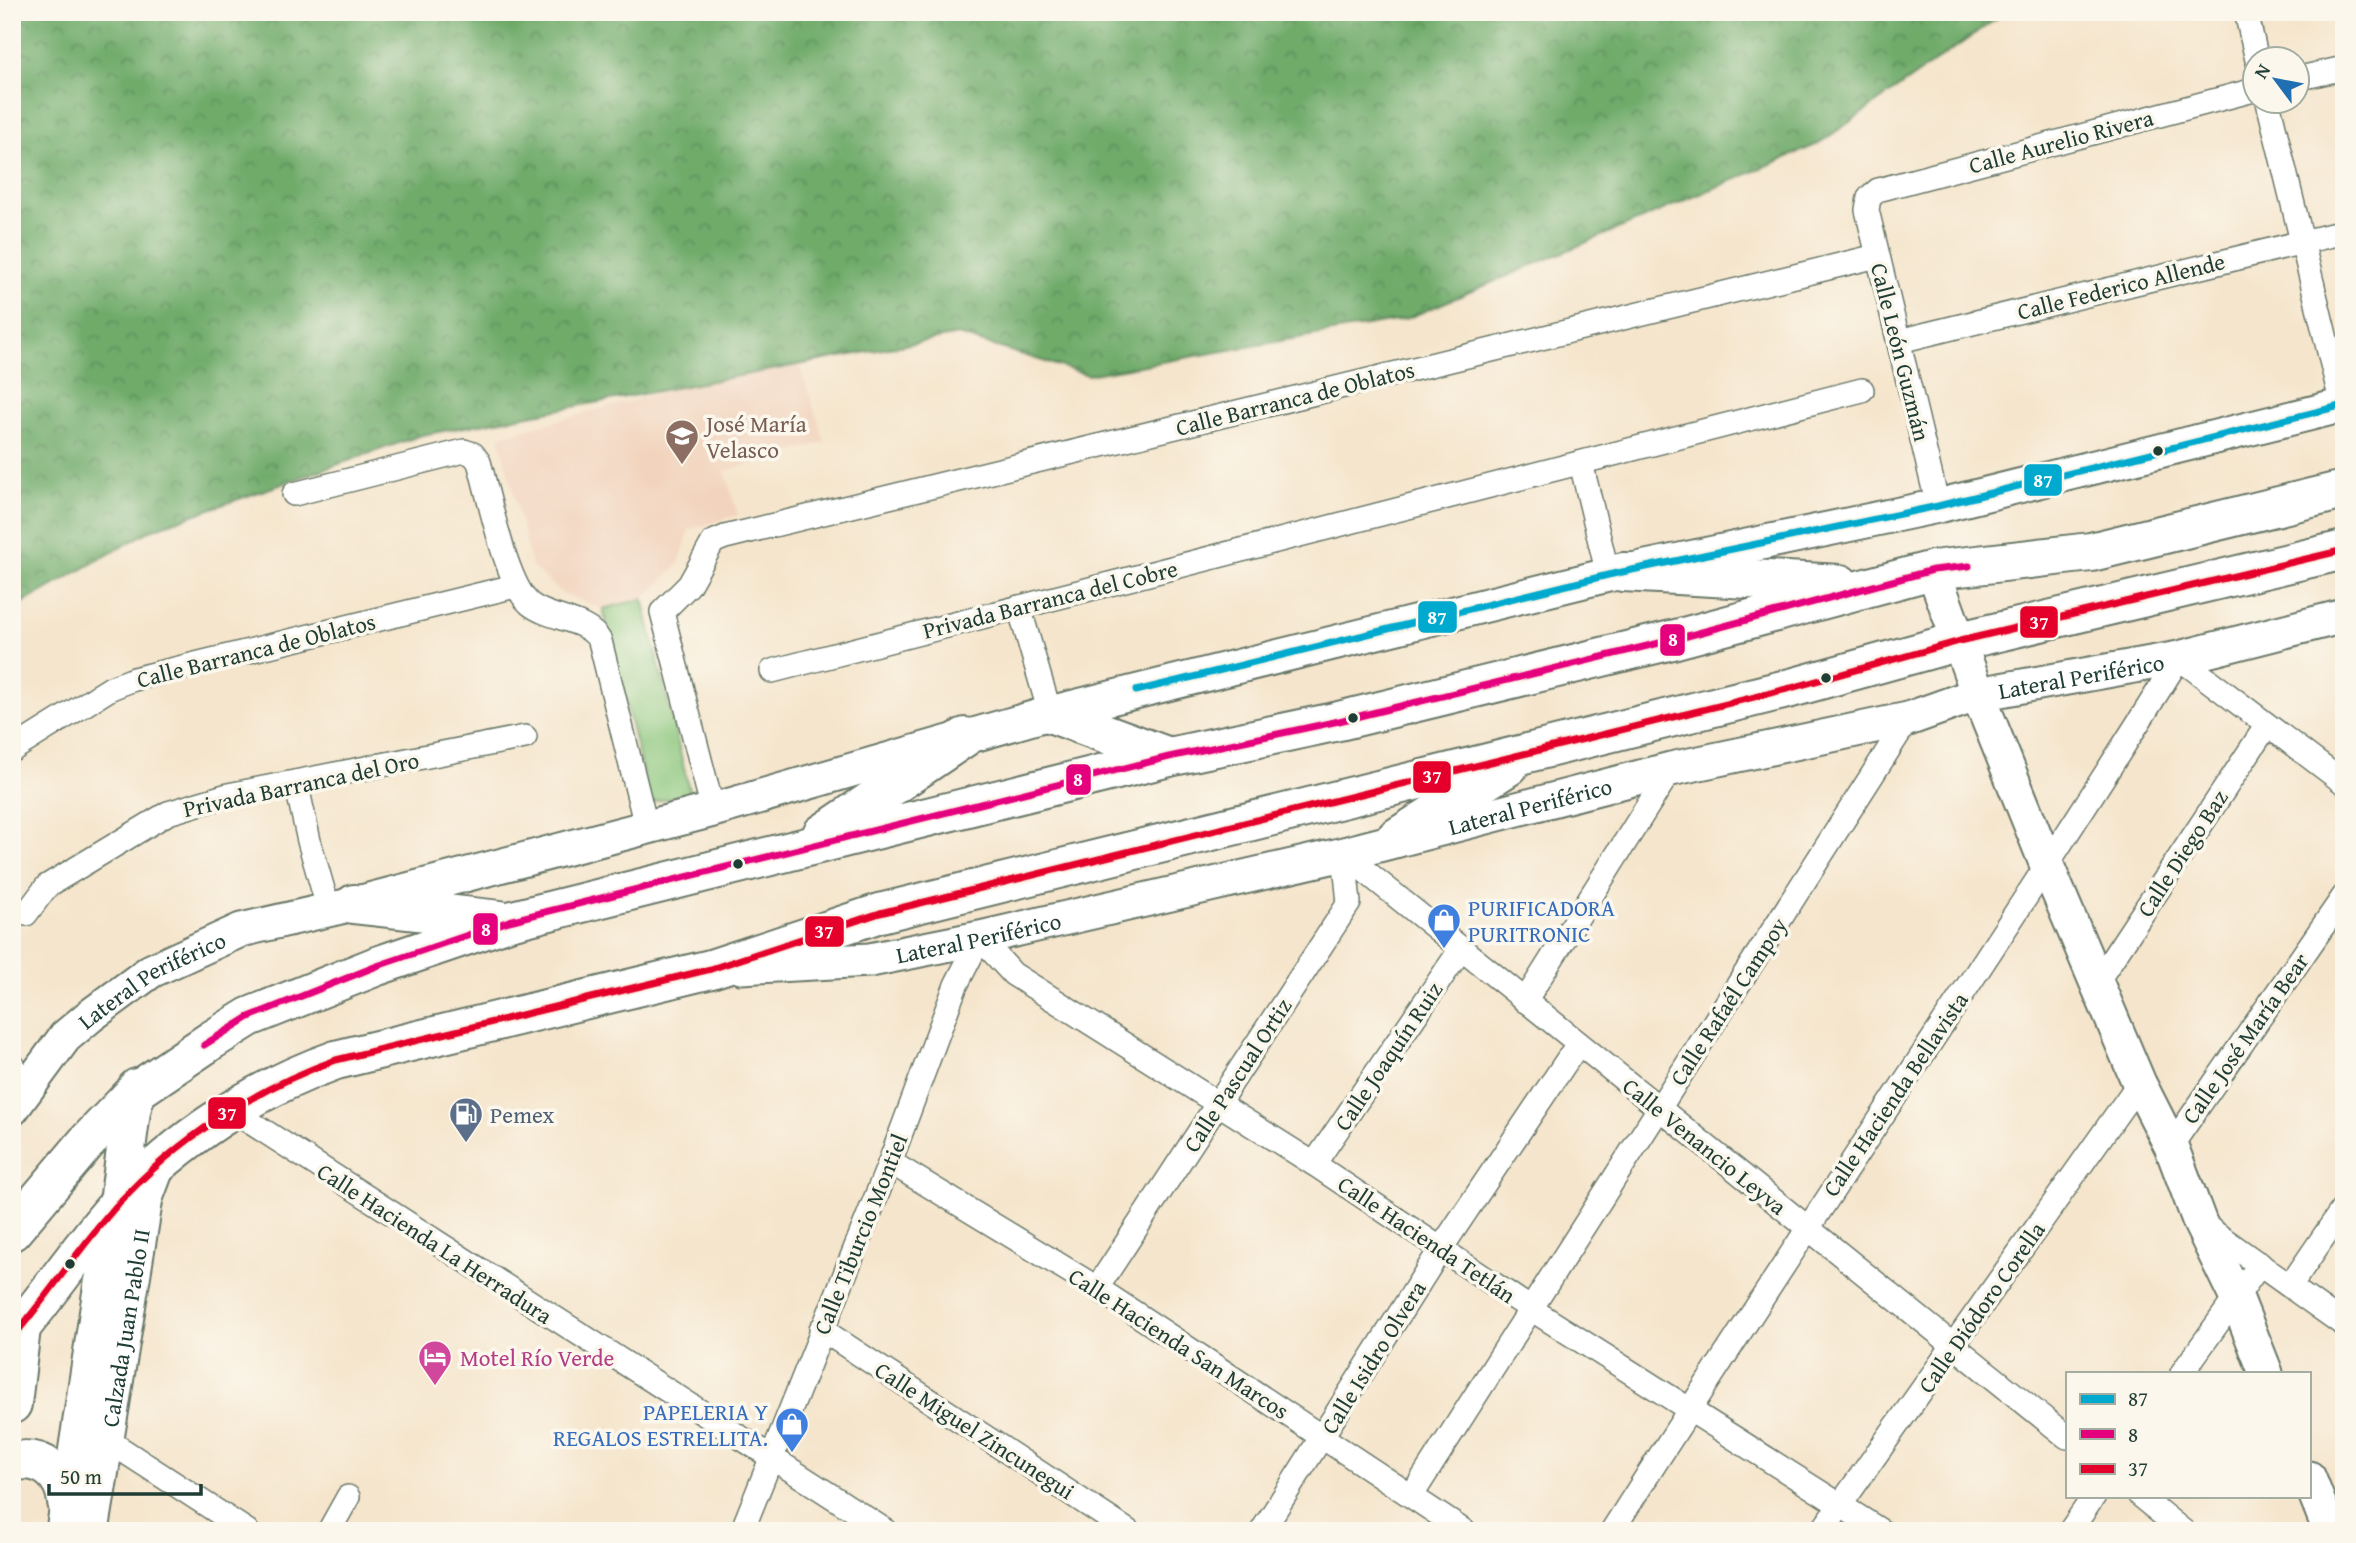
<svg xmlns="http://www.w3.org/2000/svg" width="2356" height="1543" viewBox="0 0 2356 1543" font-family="'Gentium Book Plus',serif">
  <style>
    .built { fill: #f2d4be }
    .green { fill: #8ac67b; stroke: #548258; stroke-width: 2 }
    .forest { fill: url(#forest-crowns); stroke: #477450; stroke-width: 2 }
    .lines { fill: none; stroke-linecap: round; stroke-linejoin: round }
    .street-casing { stroke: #6a7869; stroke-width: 26 }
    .secondary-casing { stroke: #6a7869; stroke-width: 37 }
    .highway-casing { stroke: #6a7869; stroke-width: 42 }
    .street { stroke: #fff; stroke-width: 23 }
    .secondary { stroke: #fff; stroke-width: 33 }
    .highway { stroke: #fff; stroke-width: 38 }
    .bus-1-casing { stroke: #fbf7ec; stroke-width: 12 }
    .bus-2-casing { stroke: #fbf7ec; stroke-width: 12 }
    .bus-3-casing { stroke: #fbf7ec; stroke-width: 12 }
    .bus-1 { stroke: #00a9ce; stroke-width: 7 }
    .bus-2 { stroke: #e5007d; stroke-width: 7 }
    .bus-3 { stroke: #e4002b; stroke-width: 7 }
    .bus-dot { fill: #1f3d34; stroke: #fbf7ec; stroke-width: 2.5 }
    .labels { text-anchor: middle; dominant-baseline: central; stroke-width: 7; stroke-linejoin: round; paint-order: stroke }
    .street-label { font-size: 23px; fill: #1f3d34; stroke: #fbf7ec }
    .education-label { font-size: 23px; fill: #785e54; stroke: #fbf7ec; text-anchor: start }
    .shop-label { font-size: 23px; fill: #366cbe; stroke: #fbf7ec; text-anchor: start }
    .service-label { font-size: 23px; fill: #4e5e75; stroke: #fbf7ec; text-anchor: start }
    .hotel-label { font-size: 23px; fill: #b23c85; stroke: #fbf7ec; text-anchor: start }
    .line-badge { stroke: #fbf7ec; stroke-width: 2.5 }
    .badge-label { font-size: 19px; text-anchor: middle; font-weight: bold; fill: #fff }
  </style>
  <defs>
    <pattern id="forest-crowns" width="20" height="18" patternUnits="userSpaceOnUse" patternTransform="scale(1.75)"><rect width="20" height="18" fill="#6fab6b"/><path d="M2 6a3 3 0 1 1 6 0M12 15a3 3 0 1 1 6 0" fill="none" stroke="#5b8c59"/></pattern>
  </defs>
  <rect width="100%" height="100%" fill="#fbf7ec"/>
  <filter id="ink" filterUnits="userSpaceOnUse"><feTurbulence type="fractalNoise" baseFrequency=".0143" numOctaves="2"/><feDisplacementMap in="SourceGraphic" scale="14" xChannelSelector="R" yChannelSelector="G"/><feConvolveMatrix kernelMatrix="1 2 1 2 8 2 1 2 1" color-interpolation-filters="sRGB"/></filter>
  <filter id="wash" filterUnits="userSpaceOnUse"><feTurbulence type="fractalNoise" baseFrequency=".00686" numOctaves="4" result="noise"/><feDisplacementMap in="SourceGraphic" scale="28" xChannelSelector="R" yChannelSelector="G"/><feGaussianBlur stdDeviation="1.57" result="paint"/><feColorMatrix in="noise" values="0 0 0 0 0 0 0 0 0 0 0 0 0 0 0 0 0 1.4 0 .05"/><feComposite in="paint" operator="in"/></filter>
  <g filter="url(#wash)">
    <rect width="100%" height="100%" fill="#f5e5cc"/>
    <polygon class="built" points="797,357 825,442 725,471 738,515 689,530 679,564 643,599 603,609 563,594 532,567 499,436"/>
    <polygon class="green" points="643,599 690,793 650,803 603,609"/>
    <polygon class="forest" points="12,12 2006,12 1818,144 1406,319 1088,375 958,335 422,435 153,529 12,609"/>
  </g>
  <g filter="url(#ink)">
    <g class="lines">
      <g class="street-casing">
        <g id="street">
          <polyline points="2246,12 2257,60"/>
          <polyline points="2296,79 2344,68"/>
          <polyline points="2268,102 2342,405"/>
          <polyline points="1899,341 2344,232"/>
          <polyline points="1581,463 1608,575"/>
          <path d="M294,494L464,451L473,454L479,462C489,496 506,584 530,604C550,620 587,618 600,641L646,826"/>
          <polyline points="1938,506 1867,210 1869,198 1878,190 2254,90"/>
          <polyline points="1019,607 1050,713"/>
          <polyline points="772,671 1862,390"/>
          <polyline points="12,750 111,688 134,679 515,586"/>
          <polyline points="296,782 309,841 328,907"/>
          <polyline points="713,810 662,612 689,585 713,542 725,537 1877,256"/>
          <polyline points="1344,854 2067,1437"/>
          <polyline points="26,914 47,886 168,813 228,795 525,737"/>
          <polyline points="2097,982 2267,725"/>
          <polyline points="1525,1001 1671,769"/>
          <polyline points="12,1064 28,1088"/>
          <polyline points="233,1111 886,1531"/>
          <polyline points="2171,1146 2344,896"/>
          <polyline points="890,1162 1097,1288 1464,1531"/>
          <polyline points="1314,1164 1461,949"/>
          <polyline points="2204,1225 2344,1325"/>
          <polyline points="2290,1286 2344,1207"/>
          <polyline points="1097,1288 1349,903 1344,854"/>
          <polyline points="821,1329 1128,1531"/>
          <polyline points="2182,1373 2260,1264"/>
          <polyline points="95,1437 107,1440 247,1531"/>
          <polyline points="1412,1495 1908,719"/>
          <polyline points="2140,1496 2183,1531"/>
          <polyline points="329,1531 348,1497"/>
          <polyline points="742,1531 890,1162 956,985 980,938 1013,974 1314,1164 1531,1309 1881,1531"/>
          <polyline points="1262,1531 1442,1247 1578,1044"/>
          <path d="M1612,1531C1798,1237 1995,952 2179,658L2344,783"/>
          <polyline points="1822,1531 2139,1083"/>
          <polyline points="2070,1531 2094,1496"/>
        </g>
      </g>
      <g class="secondary-casing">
        <g id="secondary">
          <polyline points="1933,570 1978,694 2048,868 2139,1083 2171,1146 2200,1223 2236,1297 2266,1373"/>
          <path id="s1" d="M741,967L870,960L980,938L1344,854L1671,769L1908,719L1978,694L2179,658L2344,616"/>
          <path id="s2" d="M12,1109L65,1037L90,1016L151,971L241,930L354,904L713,810L1050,713L1608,575L1938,506L2344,405"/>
          <polyline points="2309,1478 2330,1531"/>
          <polyline points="63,1531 101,1283 119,1203"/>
          <path id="s3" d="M92,1531L146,1198L158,1166"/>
        </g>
      </g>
      <g class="highway-casing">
        <g id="highway">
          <polyline points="1623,572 1840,584"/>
          <polyline points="1050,713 1169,757"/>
          <polyline points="822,834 965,737"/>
          <polyline points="1396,838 1509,766"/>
          <polyline points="354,904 500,920"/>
          <polyline points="119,1203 131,1111 137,1088"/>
          <polyline points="12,1231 86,1143 135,1092 212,1040 249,1017 377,966 509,921 1169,757 1339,721 1676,639 1933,570 2091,552 2344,490"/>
          <path d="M12,1338C49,1295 80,1246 119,1203C176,1140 256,1088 336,1060L711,969L880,913L1791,688L1960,641L2344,550"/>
          <polyline points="12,1404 21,1328"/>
          <path d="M12,1462C41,1454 64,1473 67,1502"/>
        </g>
      </g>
      <use href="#street" class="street"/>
      <use href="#secondary" class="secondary"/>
      <use href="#highway" class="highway"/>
      <g class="bus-1-casing">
        <polyline id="bus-1" points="1136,691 1608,575 1938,506 2344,405"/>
      </g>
      <g class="bus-2-casing">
        <polyline id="bus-2" points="204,1045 249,1017 377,966 509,921 1169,757 1339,721 1676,639 1933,570 1969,566"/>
      </g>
      <g class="bus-3-casing">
        <path id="bus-3" d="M12,1338C49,1295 80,1246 119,1203C176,1140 256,1088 336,1060L711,969L880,913L1791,688L1960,641L2344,550"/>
      </g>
      <use href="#bus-1" class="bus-1"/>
      <use href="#bus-2" class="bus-2"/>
      <use href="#bus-3" class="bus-3"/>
    </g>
  </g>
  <defs>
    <g id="school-pin" transform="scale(1.75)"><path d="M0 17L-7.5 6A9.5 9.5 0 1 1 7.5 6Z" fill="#8d6e63" stroke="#fbf7ec"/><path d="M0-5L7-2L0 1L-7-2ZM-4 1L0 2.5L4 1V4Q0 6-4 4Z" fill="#fff"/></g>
    <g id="shop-pin" transform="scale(1.75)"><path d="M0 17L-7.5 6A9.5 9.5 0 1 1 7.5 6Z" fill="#3f7fe0" stroke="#fbf7ec"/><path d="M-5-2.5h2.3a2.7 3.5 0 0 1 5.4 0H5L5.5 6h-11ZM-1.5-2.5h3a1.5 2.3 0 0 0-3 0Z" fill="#fff"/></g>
    <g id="fuel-pin" transform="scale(1.75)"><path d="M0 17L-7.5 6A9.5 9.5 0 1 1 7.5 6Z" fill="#5c6f8a" stroke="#fbf7ec"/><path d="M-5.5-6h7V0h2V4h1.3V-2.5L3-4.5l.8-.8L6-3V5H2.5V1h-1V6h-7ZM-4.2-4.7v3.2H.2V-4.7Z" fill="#fff"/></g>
    <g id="hotel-pin" transform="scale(1.75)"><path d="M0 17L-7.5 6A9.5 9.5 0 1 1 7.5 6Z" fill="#d1479c" stroke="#fbf7ec"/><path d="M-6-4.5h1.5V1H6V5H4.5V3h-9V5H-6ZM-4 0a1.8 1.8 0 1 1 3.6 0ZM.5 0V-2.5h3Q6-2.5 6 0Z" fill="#fff"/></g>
  </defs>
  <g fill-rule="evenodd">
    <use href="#school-pin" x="682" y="436"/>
    <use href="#shop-pin" x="1444" y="920"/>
    <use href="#fuel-pin" x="466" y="1114"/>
    <use href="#hotel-pin" x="435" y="1357"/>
    <use href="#shop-pin" x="792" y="1424"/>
  </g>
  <g class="bus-dot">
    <circle cx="2158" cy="451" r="6"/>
    <circle cx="1826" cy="678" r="6"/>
    <circle cx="1353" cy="718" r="6"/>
    <circle cx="738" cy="864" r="6"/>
    <circle cx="70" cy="1264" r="6"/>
  </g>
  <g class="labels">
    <g class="street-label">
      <text transform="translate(2061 141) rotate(-15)">Calle Aurelio Rivera</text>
      <text transform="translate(2121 286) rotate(-14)">Calle Federico Allende</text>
      <text transform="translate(1901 352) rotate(76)">Calle León Guzmán</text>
      <text transform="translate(1295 398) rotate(-14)">Calle Barranca de Oblatos</text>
      <text transform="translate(1050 599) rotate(-14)">Privada Barranca del Cobre</text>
      <text transform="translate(256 650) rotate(-14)">Calle Barranca de Oblatos</text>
      <text stroke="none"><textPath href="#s1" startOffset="1374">Lateral Periférico</textPath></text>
      <text transform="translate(301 784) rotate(-12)">Privada Barranca del Oro</text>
      <text stroke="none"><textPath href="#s1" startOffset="807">Lateral Periférico</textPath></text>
      <text transform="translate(2182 853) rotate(-57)">Calle Diego Baz</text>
      <text stroke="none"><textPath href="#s1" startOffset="240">Lateral Periférico</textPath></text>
      <text stroke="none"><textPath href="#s2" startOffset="194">Lateral Periférico</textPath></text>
      <text transform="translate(1728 1001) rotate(-57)">Calle Rafaél Campoy</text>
      <text transform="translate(2245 1038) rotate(-55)">Calle José María Bear</text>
      <text transform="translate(1388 1056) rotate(-56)">Calle Joaquín Ruiz</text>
      <text transform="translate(1237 1075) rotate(-57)">Calle Pascual Ortiz</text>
      <text transform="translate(1895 1094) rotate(-56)">Calle Hacienda Bellavista</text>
      <text transform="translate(1705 1146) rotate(39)">Calle Venancio Leyva</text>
      <text transform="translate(860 1234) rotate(-68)">Calle Tiburcio Montiel</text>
      <text transform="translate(1427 1239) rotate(34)">Calle Hacienda Tetlán</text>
      <text transform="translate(435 1243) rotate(33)">Calle Hacienda La Herradura</text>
      <text transform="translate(1981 1307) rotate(-55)">Calle Diódoro Corella</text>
      <text stroke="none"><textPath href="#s3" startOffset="206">Calzada Juan Pablo II</textPath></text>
      <text transform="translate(1179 1343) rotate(33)">Calle Hacienda San Marcos</text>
      <text transform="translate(1373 1357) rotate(-58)">Calle Isidro Olvera</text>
      <text transform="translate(975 1430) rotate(33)">Calle Miguel Zincunegui</text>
    </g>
    <g class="education-label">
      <text x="706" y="423">José María<tspan x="706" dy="26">Velasco</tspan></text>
    </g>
    <g class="shop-label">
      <text x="1468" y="907">PURIFICADORA<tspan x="1468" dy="26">PURITRONIC</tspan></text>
      <text x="768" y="1411" text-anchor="end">PAPELERIA Y<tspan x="768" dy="26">REGALOS ESTRELLITA.</tspan></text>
    </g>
    <g class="service-label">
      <text x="490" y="1114">Pemex</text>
    </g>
    <g class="hotel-label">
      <text x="460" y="1357">Motel Río Verde</text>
    </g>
  </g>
  <g class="line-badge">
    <rect x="2023" y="463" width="40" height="34" rx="7" fill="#00a9ce"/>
    <rect x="1417" y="600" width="41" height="34" rx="7" fill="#00a9ce"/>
    <rect x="2019" y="605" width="40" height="34" rx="7" fill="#e4002b"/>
    <rect x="1659" y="623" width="27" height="34" rx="7" fill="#e5007d"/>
    <rect x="1412" y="760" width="40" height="34" rx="7" fill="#e4002b"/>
    <rect x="1065" y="763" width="27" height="33" rx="7" fill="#e5007d"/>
    <rect x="472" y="912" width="27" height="34" rx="7" fill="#e5007d"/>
    <rect x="804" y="915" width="41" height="33" rx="7" fill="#e4002b"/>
    <rect x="207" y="1096" width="40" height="34" rx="7" fill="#e4002b"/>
  </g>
  <g class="badge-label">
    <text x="2043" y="487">87</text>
    <text x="1437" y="624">87</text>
    <text x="2039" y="629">37</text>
    <text x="1673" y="646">8</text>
    <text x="1432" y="783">37</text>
    <text x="1078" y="786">8</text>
    <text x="486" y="936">8</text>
    <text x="824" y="938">37</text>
    <text x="227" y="1120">37</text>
  </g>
  <rect width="2356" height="1543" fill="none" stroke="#fbf7ec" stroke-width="42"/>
  <rect x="2066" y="1372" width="245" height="126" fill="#fbf7ec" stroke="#a3ada2" stroke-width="2"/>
  <rect x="2080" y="1394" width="35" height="10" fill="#00a9ce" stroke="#a3ada2" stroke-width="2"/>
  <text x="2128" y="1406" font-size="21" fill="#1f3d34">87</text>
  <rect x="2080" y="1429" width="35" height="10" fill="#e5007d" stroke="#a3ada2" stroke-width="2"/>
  <text x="2128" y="1442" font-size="21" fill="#1f3d34">8</text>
  <rect x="2080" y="1464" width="35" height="10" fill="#e4002b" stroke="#a3ada2" stroke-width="2"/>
  <text x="2128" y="1476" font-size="21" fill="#1f3d34">37</text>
  <g transform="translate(2276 80) rotate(302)"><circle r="33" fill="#fbf7ec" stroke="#a3ada2" stroke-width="2"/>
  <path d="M0-5L12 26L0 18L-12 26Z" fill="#1f6fb2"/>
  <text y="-10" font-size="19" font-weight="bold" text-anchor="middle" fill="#1f3d34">N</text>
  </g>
  <path d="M49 1484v10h152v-10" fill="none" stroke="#1f3d34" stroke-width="3.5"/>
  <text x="60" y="1484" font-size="21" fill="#1f3d34" stroke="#fbf7ec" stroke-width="5" paint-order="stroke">50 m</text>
</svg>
